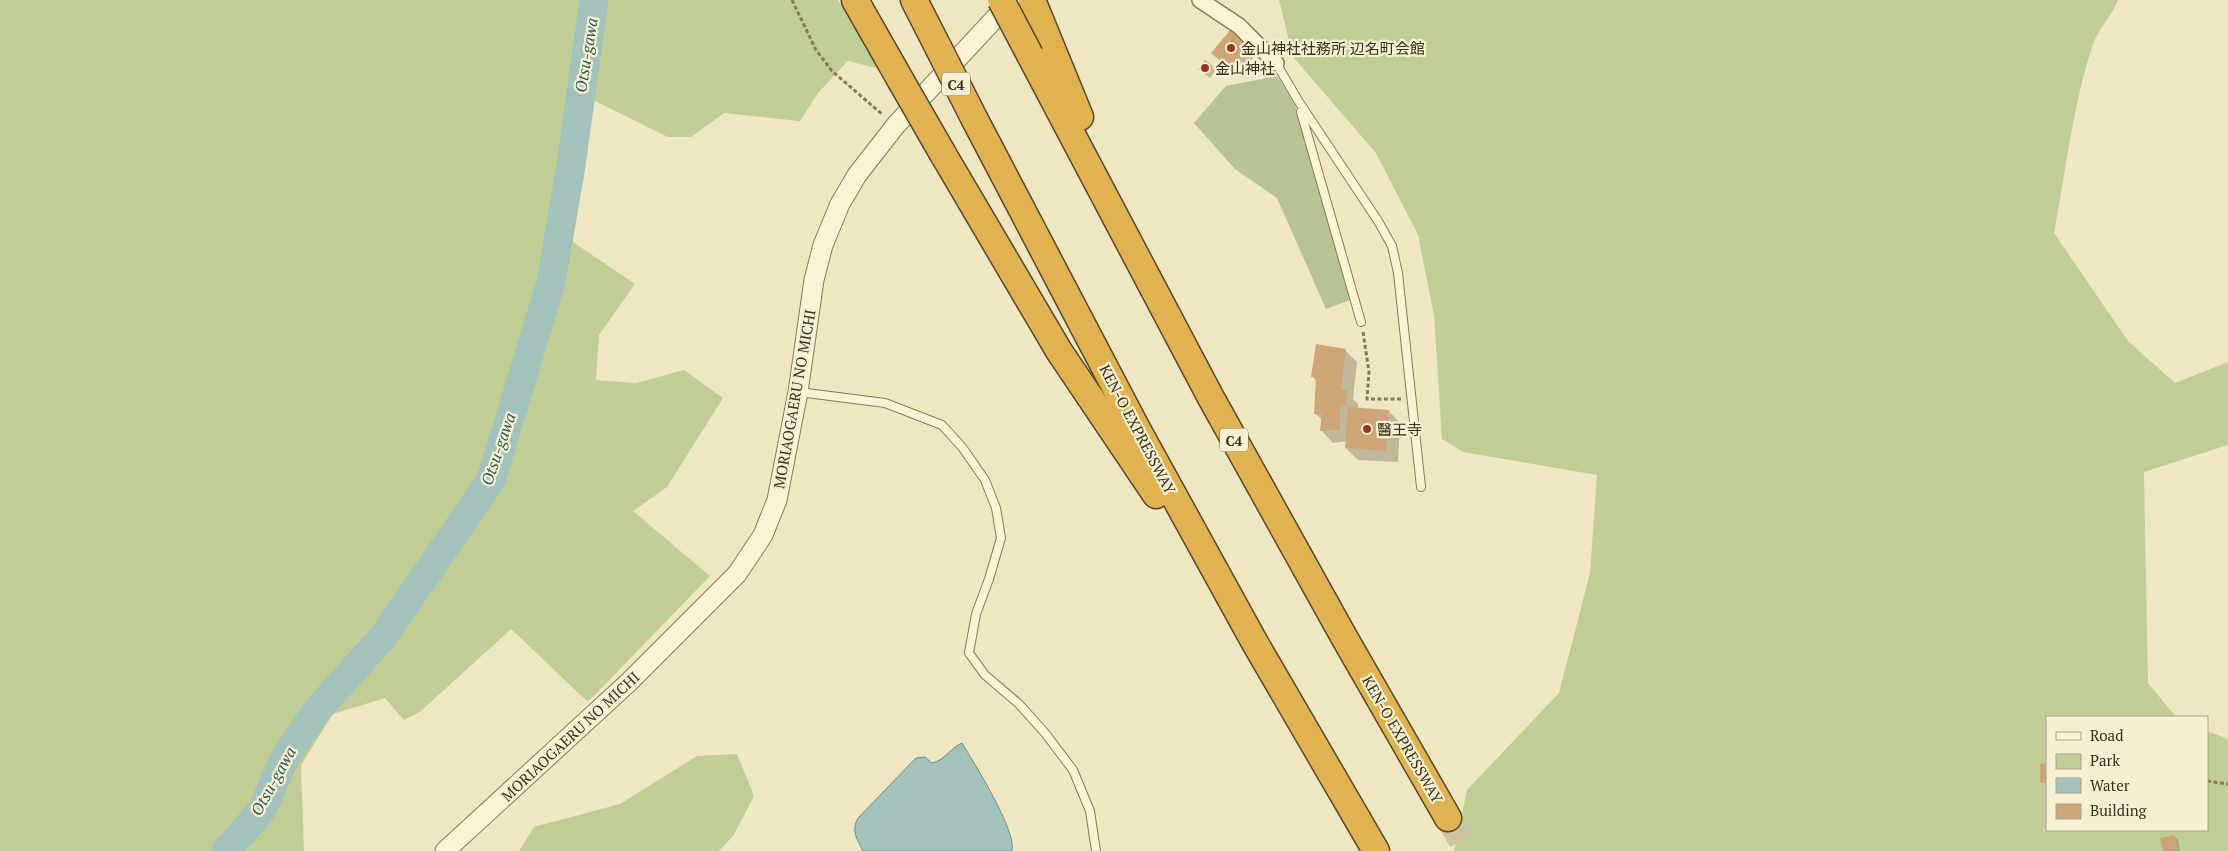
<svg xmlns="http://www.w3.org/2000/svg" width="2228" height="851" viewBox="0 0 2228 851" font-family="'PT Serif','Noto Sans JP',serif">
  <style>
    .green { fill: #c0ce96 }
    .cemetery { fill: #b7c295 }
    .water { fill: #a4c2bc; stroke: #6b908b }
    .shadow { fill: #0003 }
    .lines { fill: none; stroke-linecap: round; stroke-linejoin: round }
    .river { stroke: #a4c2bc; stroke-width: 29 }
    .building { fill: #cea577 }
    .motorway-tunnel { stroke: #cbc2a1; stroke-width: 26; stroke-dasharray: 26 13; stroke-linecap: butt }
    .service-casing { stroke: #897859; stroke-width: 10 }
    .minor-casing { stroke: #897859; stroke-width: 18 }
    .tertiary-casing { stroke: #897859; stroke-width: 21 }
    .motorway-casing { stroke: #57462d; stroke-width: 29 }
    .path { stroke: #897859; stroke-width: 3; stroke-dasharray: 4 2.5; stroke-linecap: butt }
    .service { stroke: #faf3d5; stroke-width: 8 }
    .minor { stroke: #faf3d5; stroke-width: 15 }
    .tertiary { stroke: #faf3d5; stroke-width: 19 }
    .motorway { stroke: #e1b250; stroke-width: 26 }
    .motorway-bridge-casing { stroke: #57462d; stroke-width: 29; stroke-linecap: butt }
    .motorway-bridge { stroke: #e1b250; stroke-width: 26 }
    .poi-dot { fill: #9a3427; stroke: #f6f0d2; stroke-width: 2 }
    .labels { text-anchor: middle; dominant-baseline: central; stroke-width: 4.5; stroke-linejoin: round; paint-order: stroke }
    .shield { fill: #f6f0d2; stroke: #726853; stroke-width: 1 }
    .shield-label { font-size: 14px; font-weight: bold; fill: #392e1d }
    .poi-label { font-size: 15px; fill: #392e1d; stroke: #f6f0d2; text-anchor: start }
    .street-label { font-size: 15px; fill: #392e1d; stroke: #f6f0d2 }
    .water-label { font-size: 16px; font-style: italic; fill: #2c5759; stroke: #f6f0d2 }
  </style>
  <rect width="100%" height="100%" fill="#efe7c2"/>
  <g class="green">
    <polygon points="0,0 838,0 880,69 848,61 818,93 800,121 724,113 691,137 668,137 573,90 573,242 635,284 599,335 596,380 636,383 684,370 723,398 667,487 633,511 710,576 588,702 511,629 421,711 404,720 385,698 333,714 301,765 304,851 0,851"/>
    <path d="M1279,0H2118C2112,16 2099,28 2093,44C2073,104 2066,170 2054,233L2128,341L2175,383L2228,362V445L2144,472L2148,683L2176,717H2047V830H2207V731L2228,739V851H1454L1467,790L1559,693L1590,573L1597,475L1463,452L1442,439L1434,315L1418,235L1376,153L1293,57Z"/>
    <polygon points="737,754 754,796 734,835 719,851 519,851 534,827 620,804 697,756"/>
  </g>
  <polygon class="cemetery" points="1277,76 1295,105 1350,300 1326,309 1277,198 1235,169 1194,123 1226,86"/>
  <path class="water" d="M962,743C974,763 1017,831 1012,851H863C857,839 851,831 858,818L916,758L925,757L932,763C944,761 950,748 962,743Z"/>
  <g class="shadow">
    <polygon points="1232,29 1258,52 1238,75 1220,60"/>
    <polygon points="1212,67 1215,71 1210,78 1203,72"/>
    <polygon points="1345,350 1357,362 1353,399 1358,404 1358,409 1389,411 1400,423 1398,462 1358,460 1346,448 1347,441 1333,443 1322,431 1323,421 1315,413 1317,382 1312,376"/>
    <polygon points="2174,836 2178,840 2180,851 2164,851 2161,839"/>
  </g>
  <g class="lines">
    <polyline class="river" points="226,851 262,810 285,757 318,709 383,637 491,480 551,282 571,165 594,0"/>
  </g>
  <g class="building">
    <polygon points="1232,28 1251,44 1230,69 1211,53"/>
    <polygon points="1205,60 1213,66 1206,75 1198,69"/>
    <polygon points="1316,344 1346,349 1341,389 1347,391 1346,405 1340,404 1340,430 1320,431 1322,414 1314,414 1316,377 1311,377"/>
    <polygon points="1348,407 1389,410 1386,451 1345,448"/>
    <polygon points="2047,763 2047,783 2040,783 2040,764"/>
    <polygon points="2175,835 2178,850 2163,851 2160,838"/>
  </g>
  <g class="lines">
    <polyline class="motorway-tunnel" points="1448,818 1468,851"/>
    <g class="service-casing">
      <g id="service">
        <polyline points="1276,63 1299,102 1378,221 1392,246 1398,273 1421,487"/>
        <polyline points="1301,112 1361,322"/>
        <polyline points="799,392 885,403 942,425 962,447 985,480 996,508 1001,538 989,579 976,614 969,653 985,675 1019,704 1045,733 1073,770 1090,811 1096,851"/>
      </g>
    </g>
    <g class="minor-casing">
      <polyline id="minor" points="1200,0 1239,26 1276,63"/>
    </g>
    <g class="tertiary-casing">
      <polyline id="tertiary" points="445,851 629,682 737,574 763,535 777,500 798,392 814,280 823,245 840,204 857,175 896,125 1012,0"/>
    </g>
    <g class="motorway-casing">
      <g id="motorway">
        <polyline points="855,0 901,81"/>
        <polyline points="914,0 938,47"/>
        <polyline points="1032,0 1080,117"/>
        <polyline points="1030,55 1210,396 1344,637 1448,818"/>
        <polyline points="975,120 1136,427 1255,643 1376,851"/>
        <polyline points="943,154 1059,351 1156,495"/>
      </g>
    </g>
    <g class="path">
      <polyline points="792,0 816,50 832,71 883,115"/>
      <polyline points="1363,332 1369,372 1367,399 1401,399"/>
      <polyline points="2207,781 2228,784"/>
    </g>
    <use href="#service" class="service"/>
    <use href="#minor" class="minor"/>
    <use href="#tertiary" class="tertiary"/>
    <use href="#motorway" class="motorway"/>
    <g class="motorway-bridge-casing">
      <g id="motorway-bridge">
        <polyline points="1001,0 1030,55"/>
        <polyline points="938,47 975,120"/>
        <polyline points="901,81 943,154"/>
      </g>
    </g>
    <use href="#motorway-bridge" class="motorway-bridge"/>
  </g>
  <g class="poi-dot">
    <circle cx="1231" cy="48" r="5"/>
    <circle cx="1205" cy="68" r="5"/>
    <circle cx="1367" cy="429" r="5"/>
  </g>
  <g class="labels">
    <g class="shield">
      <rect x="942" y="72.5" width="28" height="23" rx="4"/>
      <rect x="1220" y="428.5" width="28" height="23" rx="4"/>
    </g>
    <g class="shield-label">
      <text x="956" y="84">C4</text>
      <text x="1234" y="440">C4</text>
    </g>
    <g class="poi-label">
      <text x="1241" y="48">金山神社社務所 辺名町会館</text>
      <text x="1215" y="68">金山神社</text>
      <text x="1377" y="429">醫王寺</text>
    </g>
    <g class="street-label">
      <text transform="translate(794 399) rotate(-80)">MORIAOGAERU NO MICHI</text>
      <text transform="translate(1138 429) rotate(62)">KEN-O EXPRESSWAY</text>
      <text transform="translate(570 736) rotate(-43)">MORIAOGAERU NO MICHI</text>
      <text transform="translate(1403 739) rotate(60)">KEN-O EXPRESSWAY</text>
    </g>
    <g class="water-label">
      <text transform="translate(586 55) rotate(-81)">Otsu-gawa</text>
      <text transform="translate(498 449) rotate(-71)">Otsu-gawa</text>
      <text transform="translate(273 781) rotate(-61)">Otsu-gawa</text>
    </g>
  </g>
  <rect x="2046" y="716" width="162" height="115" fill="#f6f0d2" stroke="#aaa28a"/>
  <rect x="2056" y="732" width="25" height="8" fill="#faf3d5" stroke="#aaa28a"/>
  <text x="2090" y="741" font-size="15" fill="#392e1d">Road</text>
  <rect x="2056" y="754" width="25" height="15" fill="#c0ce96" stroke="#aaa28a"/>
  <text x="2090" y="766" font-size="15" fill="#392e1d">Park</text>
  <rect x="2056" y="778" width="25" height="15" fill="#a4c2bc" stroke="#aaa28a"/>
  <text x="2090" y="791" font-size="15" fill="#392e1d">Water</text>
  <rect x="2056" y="804" width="25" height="15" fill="#cea577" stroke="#aaa28a"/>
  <text x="2090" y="816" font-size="15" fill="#392e1d">Building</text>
</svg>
